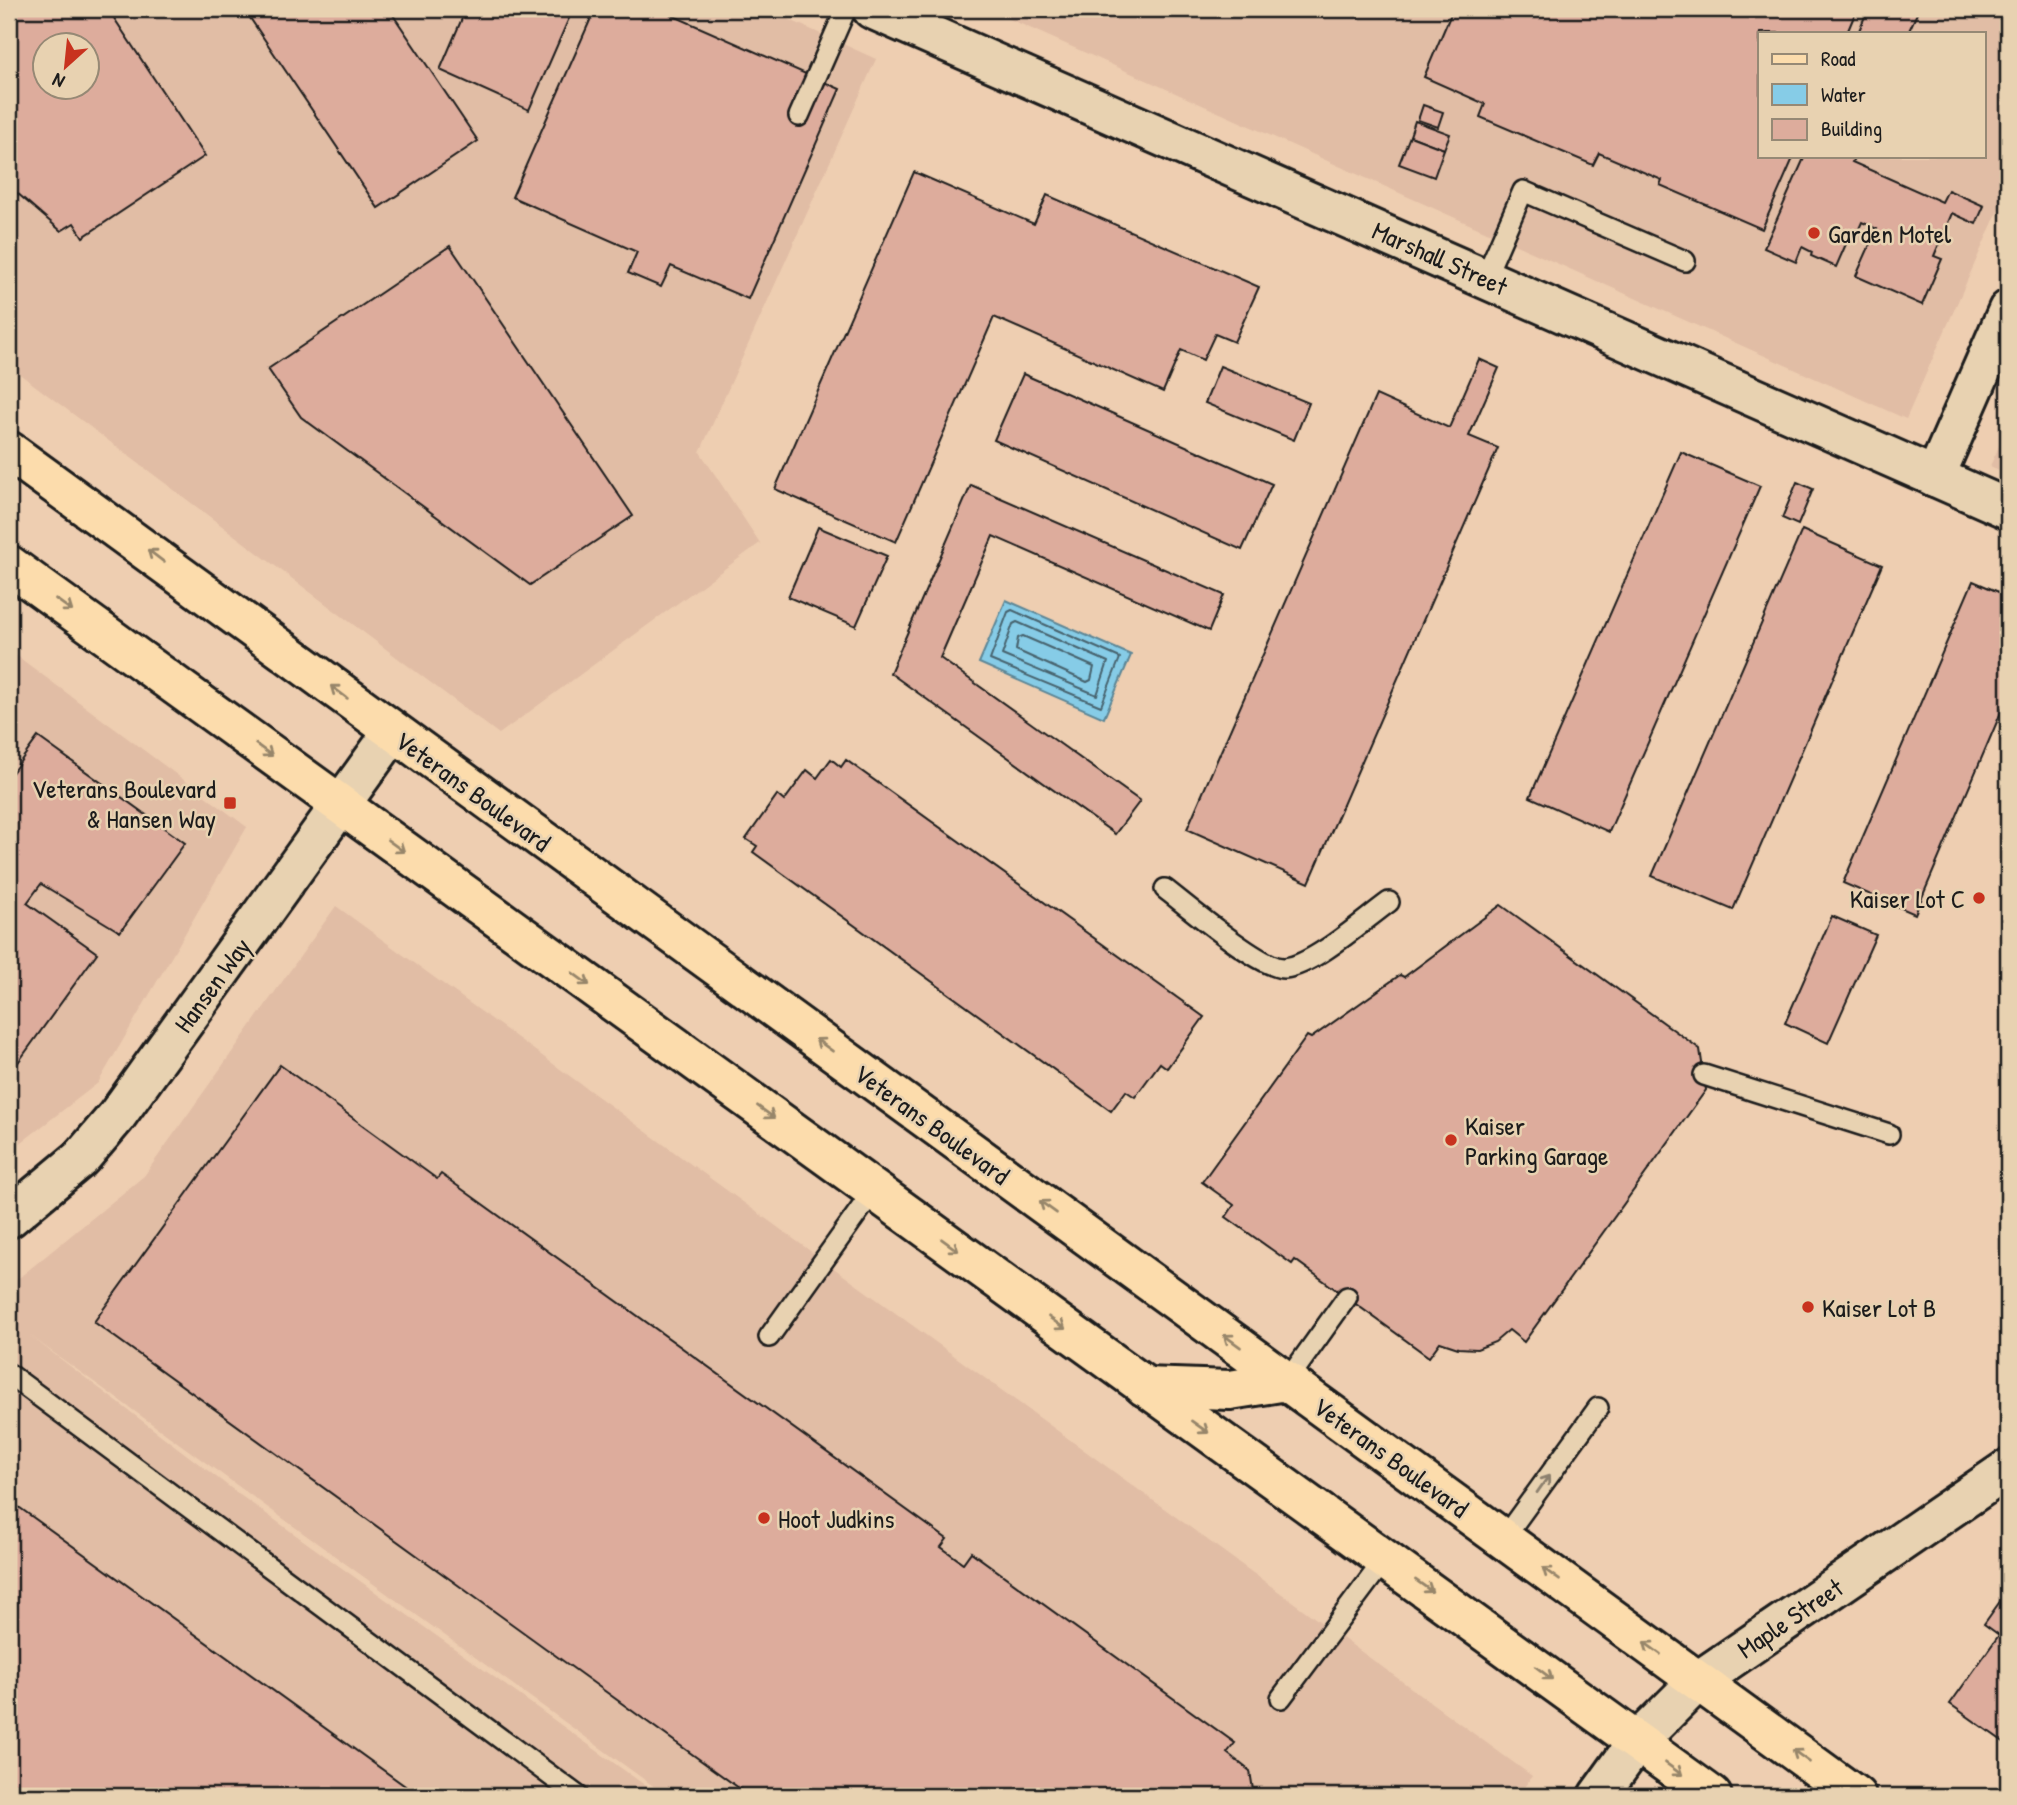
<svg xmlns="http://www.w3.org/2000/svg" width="2017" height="1805" viewBox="0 0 2017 1805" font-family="'Patrick Hand',sans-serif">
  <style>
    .built { fill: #e1bda5; fill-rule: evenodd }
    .water { fill: #86cce7; stroke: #5c8696; stroke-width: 2 }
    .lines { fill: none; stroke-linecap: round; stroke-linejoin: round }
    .shore { stroke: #46626d; stroke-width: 2 }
    .building { fill: #ddac9c; stroke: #1c1c1c; stroke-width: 2; fill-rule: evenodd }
    .service-casing { stroke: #1c1c1c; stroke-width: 24 }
    .minor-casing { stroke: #1c1c1c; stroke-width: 44 }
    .primary-casing { stroke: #1c1c1c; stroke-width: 44 }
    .service { stroke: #e8d2b1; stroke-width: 19 }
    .minor { stroke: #e8d2b1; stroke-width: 38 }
    .primary { stroke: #fcdcac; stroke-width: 38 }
    .oneway { stroke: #97866b }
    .oneway2 { stroke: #8c806e }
    .poi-dot { fill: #c8321e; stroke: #e8d2b1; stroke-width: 2.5 }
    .labels { text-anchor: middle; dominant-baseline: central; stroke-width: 5; stroke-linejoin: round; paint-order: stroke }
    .poi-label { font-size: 26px; fill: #1c1c1c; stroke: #e8d2b1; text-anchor: start }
    .street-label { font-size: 26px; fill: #1c1c1c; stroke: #e8d2b1 }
  </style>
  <rect width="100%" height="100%" fill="#eeceb1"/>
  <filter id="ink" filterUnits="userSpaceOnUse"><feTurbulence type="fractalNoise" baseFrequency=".0143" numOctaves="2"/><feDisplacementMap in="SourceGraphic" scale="14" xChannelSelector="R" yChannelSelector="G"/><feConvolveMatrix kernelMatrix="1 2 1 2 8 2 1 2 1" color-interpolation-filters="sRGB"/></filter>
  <g filter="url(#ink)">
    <g class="built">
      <path d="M9,9H766L876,59L700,452L760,543L499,734L9,366ZM46,46H88V88H46Z"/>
      <path d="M987,9H2008V188L1906,419ZM1760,33H1984V156H1760Z"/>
      <polygon points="2008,427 2008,474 1990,466"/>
      <polygon points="9,650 247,827 98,1083 9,1152"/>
      <polygon points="336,906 1532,1776 1518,1796 667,1796 29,1335 240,1495 660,1796 9,1796 9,1286 144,1176"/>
    </g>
    <polygon class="water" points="1006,600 1131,655 1104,718 979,663"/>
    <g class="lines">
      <g class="shore">
        <polygon points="1012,610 1120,658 1101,706 990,660 1008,612"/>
        <polygon points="1017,622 1108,662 1097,695 1002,655 1013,624"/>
        <polygon points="1023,636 1094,667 1091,680 1087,682 1016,650 1018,638"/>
      </g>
    </g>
    <g class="building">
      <path d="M9,9H108L205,156L83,237L74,223L61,231L9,186ZM46,46H88V88H46Z"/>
      <polygon points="244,9 389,9 478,141 378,208"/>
      <polygon points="466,9 573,9 529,110 440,70"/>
      <polygon points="595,9 658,9 840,89 748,299 671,266 661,287 628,273 637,252 512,197"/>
      <polygon points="1453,9 1857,9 1847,33 1760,33 1760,156 1794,156 1762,229 1660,185 1662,180 1599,153 1593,165 1480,117 1485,104 1424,77"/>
      <polygon points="1868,9 1919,9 1908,33 1858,33"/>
      <polygon points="1423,105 1443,112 1438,127 1418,120"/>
      <polygon points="1415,121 1450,134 1444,149 1410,136"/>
      <polygon points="1410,136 1444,149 1434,177 1399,164"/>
      <polygon points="1805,156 1855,156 1852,162 1942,202 1948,190 1984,206 1976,224 1952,213 1934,256 1942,259 1922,305 1856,276 1877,229 1862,222 1854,240 1849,237 1836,267 1811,256 1812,252 1802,247 1796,262 1764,248"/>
      <polygon points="914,172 1034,224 1047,195 1259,287 1234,342 1215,334 1203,360 1181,350 1163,392 994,317 896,542 775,489"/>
      <polygon points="450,246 633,516 530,585 301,417 268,369"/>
      <polygon points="1479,359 1499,368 1469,436 1498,448 1309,883 1187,829 1376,395 1449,428"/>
      <polygon points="1220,366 1309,403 1294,440 1205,403"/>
      <polygon points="1023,374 1272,484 1242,550 994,440"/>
      <polygon points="1681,452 1760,486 1609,832 1530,797"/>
      <polygon points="1797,482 1813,489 1798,525 1782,518"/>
      <polygon points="971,485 1224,595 1209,631 993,536 940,658 1140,801 1115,834 890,673"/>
      <polygon points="818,527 887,556 856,626 788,597"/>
      <polygon points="1802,530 1882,565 1733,910 1652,876"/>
      <polygon points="1973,581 2008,596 2008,696 1915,914 1843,883"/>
      <polygon points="38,737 185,843 120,932 41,884 27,903 97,953 9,1075 9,777"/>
      <polygon points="831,759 841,767 846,760 1204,1017 1167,1068 1160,1063 1135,1097 1126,1091 1111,1111 753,852 757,846 746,839 777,795 784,801 807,770 817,778"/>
      <polygon points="1501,905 1700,1049 1706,1090 1524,1342 1509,1330 1495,1342 1477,1349 1458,1348 1440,1342 1429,1357 1295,1260 1292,1264 1226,1217 1234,1205 1202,1182 1307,1036 1311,1038 1400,975 1404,977"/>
      <polygon points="1832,916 1876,935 1828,1043 1785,1023"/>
      <polygon points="280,1065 437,1179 441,1174 947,1539 941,1547 963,1563 971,1552 1235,1743 1227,1753 1250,1771 1254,1796 750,1796 94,1322"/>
      <polygon points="9,1500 419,1796 9,1796"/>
      <polygon points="2006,1593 2008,1595 2008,1745 1950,1704 1999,1635 1984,1624"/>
    </g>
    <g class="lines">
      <g class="service-casing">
        <g id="service">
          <polyline points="799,116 846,9"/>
          <polyline points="1485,278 1523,191 1685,261"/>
          <path d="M1165,889C1186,905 1262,970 1285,968C1314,965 1364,920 1389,902"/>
          <polyline points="1704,1075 1889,1134"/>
          <polyline points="769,1337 874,1190"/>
          <polyline points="9,1374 578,1796"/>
          <polyline points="1287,1381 1347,1297"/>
          <polyline points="1503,1539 1598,1408"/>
          <polyline points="1281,1698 1385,1559"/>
        </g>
      </g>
      <g class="minor-casing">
        <g id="minor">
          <polyline points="872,9 2008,509"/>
          <polyline points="1935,477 2008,310"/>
          <polyline points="9,1218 81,1158 116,1117 393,732"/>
          <polyline points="1598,1796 1637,1742 1698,1681 2008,1469"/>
        </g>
      </g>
      <g class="primary-casing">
        <g id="primary">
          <polyline points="9,451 1856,1796"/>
          <polyline points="9,565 1712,1796"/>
          <polyline points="1145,1387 1230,1390 1287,1381"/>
        </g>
      </g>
      <use href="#service" class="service"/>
      <use href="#minor" class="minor"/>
      <use href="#primary" class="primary"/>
    </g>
    <defs><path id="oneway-shaft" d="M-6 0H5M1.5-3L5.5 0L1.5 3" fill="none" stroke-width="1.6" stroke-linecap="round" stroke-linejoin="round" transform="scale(1.75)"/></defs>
    <g class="oneway">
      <use href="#oneway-shaft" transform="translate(156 556) rotate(-143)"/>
      <use href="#oneway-shaft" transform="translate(64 605) rotate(36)"/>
      <use href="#oneway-shaft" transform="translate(339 692) rotate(-143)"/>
      <use href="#oneway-shaft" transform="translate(264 750) rotate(36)"/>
      <use href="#oneway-shaft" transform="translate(396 846) rotate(36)"/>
      <use href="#oneway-shaft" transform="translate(581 979) rotate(36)"/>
      <use href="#oneway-shaft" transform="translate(824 1045) rotate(-144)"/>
      <use href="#oneway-shaft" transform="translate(766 1112) rotate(36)"/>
      <use href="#oneway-shaft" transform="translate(1048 1207) rotate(-144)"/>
      <use href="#oneway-shaft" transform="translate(950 1245) rotate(36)"/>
      <use href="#oneway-shaft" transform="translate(1057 1323) rotate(36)"/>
      <use href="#oneway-shaft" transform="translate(1232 1341) rotate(-144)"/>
      <use href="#oneway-shaft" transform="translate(1200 1427) rotate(35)"/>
      <use href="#oneway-shaft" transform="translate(1551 1574) rotate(-144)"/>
      <use href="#oneway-shaft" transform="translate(1424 1586) rotate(35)"/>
      <use href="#oneway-shaft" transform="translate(1652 1648) rotate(-144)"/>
      <use href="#oneway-shaft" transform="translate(1544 1673) rotate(37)"/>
      <use href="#oneway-shaft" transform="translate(1801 1756) rotate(-144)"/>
      <use href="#oneway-shaft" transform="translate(1674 1769) rotate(36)"/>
    </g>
    <use class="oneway2" href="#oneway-shaft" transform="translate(1543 1484) rotate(-55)"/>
  </g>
  <g class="poi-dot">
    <circle cx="1814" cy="233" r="7"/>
    <rect x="223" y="796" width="14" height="14" rx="3.5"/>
    <circle cx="1979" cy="898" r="7"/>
    <circle cx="1451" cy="1140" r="7"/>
    <circle cx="1808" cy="1307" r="7"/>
    <circle cx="764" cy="1518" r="7"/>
  </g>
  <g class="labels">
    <g class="poi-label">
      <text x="1828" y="233">Garden Motel</text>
      <text x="216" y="788" text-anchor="end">Veterans Boulevard<tspan x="216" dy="30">&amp; Hansen Way</tspan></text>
      <text x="1965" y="898" text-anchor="end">Kaiser Lot C</text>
      <text x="1465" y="1125">Kaiser<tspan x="1465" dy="30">Parking Garage</tspan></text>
      <text x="1822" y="1307">Kaiser Lot B</text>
      <text x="778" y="1518">Hoot Judkins</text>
    </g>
    <g class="street-label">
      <text transform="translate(1440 258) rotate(24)">Marshall Street</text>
      <text transform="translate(473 791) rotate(36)">Veterans Boulevard</text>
      <text transform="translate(212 985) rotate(-54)">Hansen Way</text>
      <text transform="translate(932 1124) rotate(36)">Veterans Boulevard</text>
      <text transform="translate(1391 1457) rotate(36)">Veterans Boulevard</text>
      <text transform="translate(1790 1618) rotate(-34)">Maple Street</text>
    </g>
  </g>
  <rect width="2017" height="1805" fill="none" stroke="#e8d2b1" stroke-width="35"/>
  <rect x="18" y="18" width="1982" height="1770" fill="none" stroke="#1c1c1c" stroke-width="2.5" filter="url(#ink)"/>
  <rect x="1758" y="32" width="228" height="126" fill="#e8d2b1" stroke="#968975" stroke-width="2"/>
  <rect x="1772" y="54" width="35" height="10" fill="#fcdcac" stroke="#968975" stroke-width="2"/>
  <text x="1821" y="66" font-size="21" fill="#1c1c1c">Road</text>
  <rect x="1772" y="84" width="35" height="21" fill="#86cce7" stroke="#968975" stroke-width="2"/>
  <text x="1821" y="102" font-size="21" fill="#1c1c1c">Water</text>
  <rect x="1772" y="119" width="35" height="21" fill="#ddac9c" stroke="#968975" stroke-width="2"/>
  <text x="1821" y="136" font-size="21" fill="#1c1c1c">Building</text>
  <g transform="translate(66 66) rotate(207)"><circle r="33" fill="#e8d2b1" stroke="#968975" stroke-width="2"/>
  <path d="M0-5L12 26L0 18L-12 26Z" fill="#c8321e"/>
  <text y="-10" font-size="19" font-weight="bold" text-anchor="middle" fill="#1c1c1c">N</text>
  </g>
</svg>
